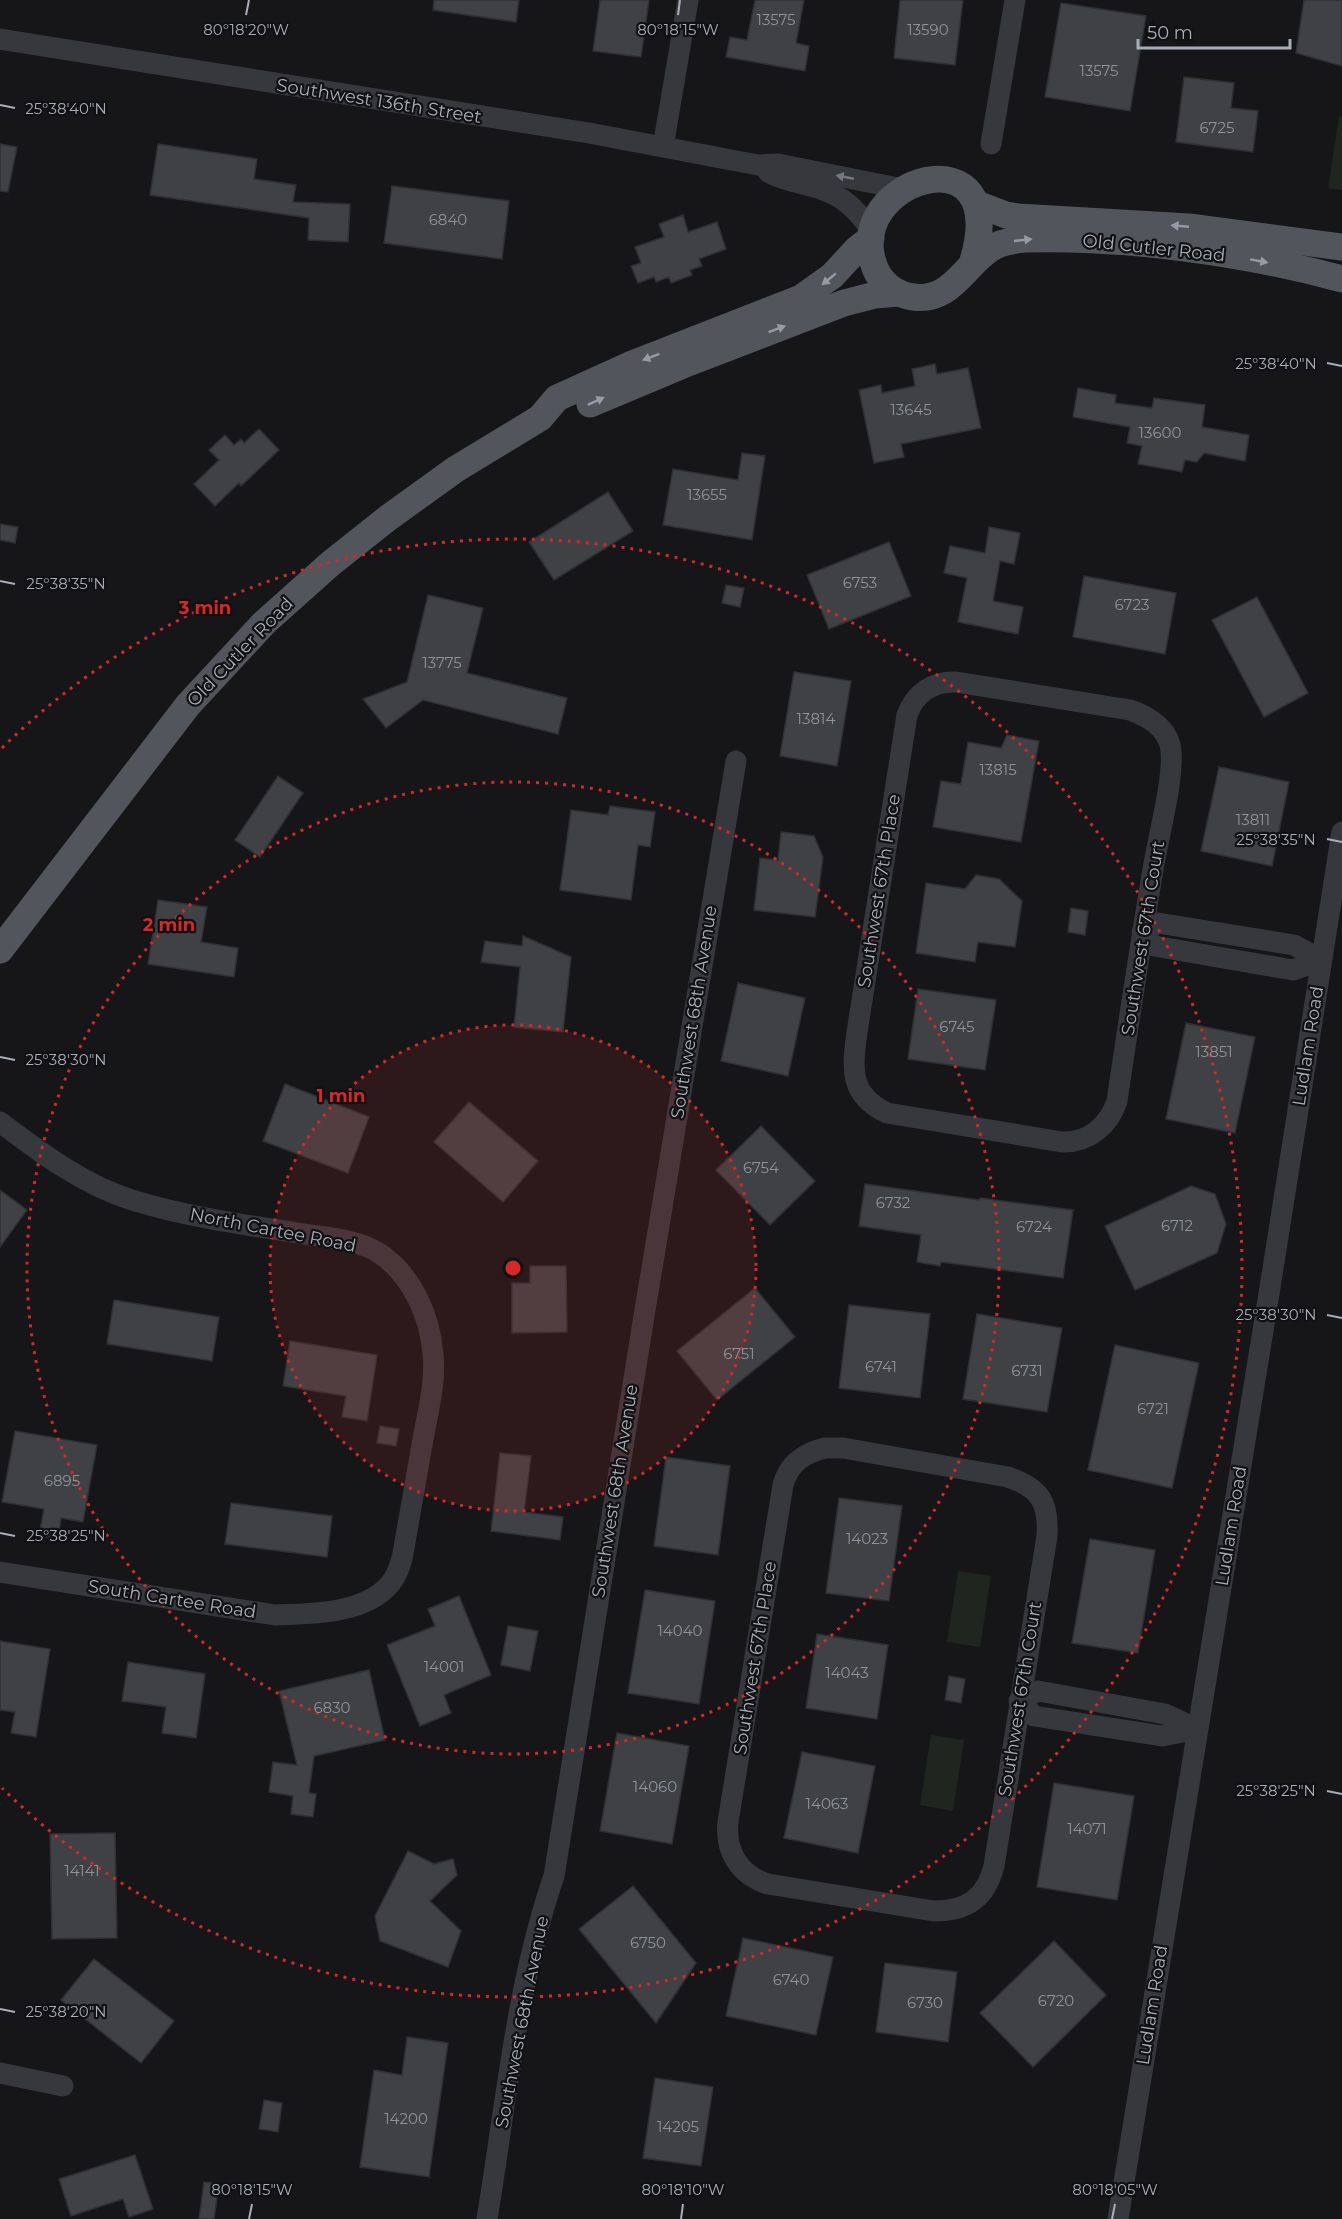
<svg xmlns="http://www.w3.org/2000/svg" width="1342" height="2219" viewBox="0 0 1342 2219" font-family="Montserrat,sans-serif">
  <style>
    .green { fill: #1e261f }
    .building { fill: #404145; stroke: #303034; stroke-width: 1.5 }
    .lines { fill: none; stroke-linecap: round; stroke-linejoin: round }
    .minor { stroke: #37383d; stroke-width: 21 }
    .major { stroke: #53555c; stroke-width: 27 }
    .oneway { fill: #757881 }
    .oneway2 { fill: #979ba6 }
    .ticks { fill: none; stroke: #a8adb8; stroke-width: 2 }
    .ring { fill: none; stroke: #d62828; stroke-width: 3; stroke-dasharray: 3 6 }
    .labels { text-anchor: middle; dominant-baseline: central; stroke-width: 4.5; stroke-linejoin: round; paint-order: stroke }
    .number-label { font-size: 15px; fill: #8e929b }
    .street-label { font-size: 18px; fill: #a8adb8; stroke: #111113 }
    .ticks-label { font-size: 15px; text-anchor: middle; fill: #a8adb8; stroke: #111113; stroke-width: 4.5; stroke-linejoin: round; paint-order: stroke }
    .centre { fill: #d62828; stroke: #111113; stroke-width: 3 }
    .ring-label { font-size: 18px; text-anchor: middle; font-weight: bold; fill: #d62828; stroke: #111113; stroke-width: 4.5; stroke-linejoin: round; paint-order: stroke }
  </style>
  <rect width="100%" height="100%" fill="#161618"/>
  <g class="green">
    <polygon points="1339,116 1342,117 1342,190 1328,188"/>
    <polygon points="958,1571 991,1576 980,1647 947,1642"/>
    <polygon points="931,1735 964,1740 953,1811 920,1805"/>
  </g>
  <g class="building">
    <polygon points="434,0 519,0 516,22 433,10"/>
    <polygon points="600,0 649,0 641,57 593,51"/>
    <polygon points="755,0 804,0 796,43 809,46 805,71 726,57 730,37 747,40"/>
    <polygon points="900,0 963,0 955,65 894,58"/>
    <polygon points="1304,0 1342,0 1342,66 1296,53"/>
    <polygon points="1061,3 1146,16 1130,111 1045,97"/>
    <polygon points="1184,77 1234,83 1231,108 1258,111 1253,152 1176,142"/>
    <polygon points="0,144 17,147 8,192 0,191"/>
    <polygon points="158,144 257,159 254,179 296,185 293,202 350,204 348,242 308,240 309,218 150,195"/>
    <polygon points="392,186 509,201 502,259 384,243"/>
    <polygon points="683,215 688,232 717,222 726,249 699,259 702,266 690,270 692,275 671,283 669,277 656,282 654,277 638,283 631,266 641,263 635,247 664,237 659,224"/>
    <polygon points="935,364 937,374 968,368 981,428 901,444 904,457 874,463 859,390 881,385 882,393 915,386 912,369"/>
    <polygon points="1078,388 1116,395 1115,403 1152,408 1154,398 1205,405 1202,427 1249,435 1245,461 1204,453 1197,462 1185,460 1182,472 1138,464 1142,446 1127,443 1130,427 1073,417"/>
    <polygon points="259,429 279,450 241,486 239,483 215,506 194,484 219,460 209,450 225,435 234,445 241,439 244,443"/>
    <polygon points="742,453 765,456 752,540 663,525 673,469 738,480"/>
    <polygon points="608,492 633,531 554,580 529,542"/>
    <polygon points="0,524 18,527 15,543 0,540"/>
    <polygon points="989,527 1020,533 1014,564 1000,561 993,601 1023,607 1018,634 958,622 967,578 944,573 950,546 985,553"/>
    <polygon points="889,542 911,596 829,629 807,575"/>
    <polygon points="1084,576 1176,593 1165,654 1073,637"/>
    <polygon points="726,585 744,588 740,607 722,603"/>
    <polygon points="428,595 483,608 467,673 567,698 558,734 423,700 386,728 363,699 407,682"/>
    <polygon points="1257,597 1308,693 1264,717 1212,620"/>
    <polygon points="794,672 851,681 837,766 780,756"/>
    <polygon points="1007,735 1039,741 1021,842 933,827 941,781 961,784 968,742 1001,748"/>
    <polygon points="1219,767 1289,782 1272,866 1201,851"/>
    <polygon points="278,776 303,793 260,857 235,840"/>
    <polygon points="610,806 655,812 650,847 638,845 631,900 560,890 571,810 608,815"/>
    <polygon points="781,832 814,836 823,857 815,917 754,910 760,858 778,860"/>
    <polygon points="976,875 999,879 1022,901 1015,947 978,942 975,962 916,953 926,883 965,889"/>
    <polygon points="158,900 207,907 201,942 238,948 234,977 148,964"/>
    <polygon points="1071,908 1088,911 1085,935 1068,932"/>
    <polygon points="523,936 571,957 563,1032 514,1027 520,967 481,962 485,941 522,946"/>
    <polygon points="738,983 805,998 788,1076 721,1061"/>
    <polygon points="918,989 996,1000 985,1070 908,1059"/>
    <polygon points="1186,1023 1255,1037 1235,1133 1166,1119"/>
    <polygon points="285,1084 369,1117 348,1173 263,1141"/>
    <polygon points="469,1102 538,1161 503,1202 434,1142"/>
    <polygon points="761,1126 815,1181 770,1225 716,1170"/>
    <polygon points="865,1184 979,1200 980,1198 1073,1210 1063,1278 941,1262 940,1266 917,1262 921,1235 859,1226"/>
    <polygon points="1191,1186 1215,1194 1226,1224 1217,1253 1135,1290 1105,1226"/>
    <polygon points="0,1190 27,1210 0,1247"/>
    <polygon points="530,1266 566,1266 567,1332 512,1333 512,1283 530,1283"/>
    <polygon points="755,1288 795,1337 717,1400 677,1351"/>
    <polygon points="114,1300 219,1317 212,1361 107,1344"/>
    <polygon points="849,1305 930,1314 920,1398 839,1388"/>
    <polygon points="977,1314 1062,1328 1047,1412 963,1399"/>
    <polygon points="290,1341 377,1355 367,1421 342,1417 346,1396 283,1386"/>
    <polygon points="1115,1345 1199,1363 1172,1488 1088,1470"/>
    <polygon points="380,1426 399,1429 396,1446 377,1443"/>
    <polygon points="15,1431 97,1445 83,1522 61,1518 58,1539 39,1536 44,1509 2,1502"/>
    <polygon points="500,1453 531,1456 524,1512 563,1517 560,1540 491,1531"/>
    <polygon points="666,1457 730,1466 718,1555 654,1546"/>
    <polygon points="839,1498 902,1506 889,1601 826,1593"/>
    <polygon points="231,1503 332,1516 327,1557 225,1544"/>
    <polygon points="1090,1539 1155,1550 1138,1653 1072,1643"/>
    <polygon points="645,1590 715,1601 699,1704 628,1693"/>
    <polygon points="459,1596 491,1675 444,1695 451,1713 420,1726 387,1645 435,1626 428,1609"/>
    <polygon points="508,1626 538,1631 530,1671 501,1665"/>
    <polygon points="817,1634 888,1645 877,1719 806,1708"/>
    <polygon points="0,1641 50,1649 36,1737 11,1733 15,1712 0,1710"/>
    <polygon points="128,1662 205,1674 196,1738 162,1733 166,1707 122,1701"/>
    <polygon points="369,1670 385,1740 314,1756 309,1793 316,1794 313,1817 291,1814 293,1796 269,1792 273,1762 297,1765 279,1691"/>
    <polygon points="949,1676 965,1679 961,1703 945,1700"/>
    <polygon points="617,1733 689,1746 672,1844 600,1831"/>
    <polygon points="802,1752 875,1766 858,1853 784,1838"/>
    <polygon points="1054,1783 1134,1796 1117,1900 1037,1887"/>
    <polygon points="115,1833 117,1938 52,1939 50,1834"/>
    <polygon points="408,1851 434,1864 453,1859 457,1875 430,1901 461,1931 448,1967 380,1941 375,1916"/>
    <polygon points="633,1886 696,1963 656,2023 579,1929"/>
    <polygon points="743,1938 833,1957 816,2035 726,2016"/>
    <polygon points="1054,1941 1106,1995 1033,2067 980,2013"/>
    <polygon points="94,1959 174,2021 141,2063 61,2000"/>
    <polygon points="885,1963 957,1972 948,2042 876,2032"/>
    <polygon points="407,2037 448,2043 429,2177 360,2167 374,2070 402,2075"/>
    <polygon points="655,2078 713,2087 701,2166 643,2158"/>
    <polygon points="264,2100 282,2103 278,2132 259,2129"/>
    <polygon points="135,2155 153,2209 129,2217 123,2199 71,2216 59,2179"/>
    <polygon points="204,2182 219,2184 214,2219 199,2219"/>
  </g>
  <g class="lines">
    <g class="minor">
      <polyline points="0,39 589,133 758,165 778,164 903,189"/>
      <polyline points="991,144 1015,0"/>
      <polyline points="663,147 688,0"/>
      <path d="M768,172C791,185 821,184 843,200C855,208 863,219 872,231"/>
      <path d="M956,682L1130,710C1147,716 1165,726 1170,745C1176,768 1160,831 1155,858C1141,939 1129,1020 1117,1101C1109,1126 1088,1143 1062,1142L887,1113C849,1095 852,1069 857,1032L907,715C915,693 933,681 956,682Z"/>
      <polygon points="1158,923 1294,945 1321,960 1293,970 1154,946 1142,932"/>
      <path d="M0,1122C40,1152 83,1185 132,1200C184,1216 238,1224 292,1232C319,1237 356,1238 379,1253C412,1275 430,1316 433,1354C436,1382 428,1411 423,1439C417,1473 411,1507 405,1542C403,1556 400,1572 390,1584C365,1614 311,1614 275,1615L0,1572"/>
      <path d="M825,1448H843L1008,1477C1040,1488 1049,1502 1047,1536L994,1866C986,1898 967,1911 934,1911L768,1884C739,1875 725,1851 728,1822L783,1485C789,1463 804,1453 825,1448Z"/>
      <polygon points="1038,1691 1165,1714 1197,1729 1162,1736 1034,1716 1019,1701"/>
      <polyline points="0,2073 63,2086"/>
      <path d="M487,2219C506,2105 516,1986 554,1876L645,1310L736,761"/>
      <polyline points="1118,2219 1268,1300 1342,832"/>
    </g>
    <g class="major">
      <polyline points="977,204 1006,215 1018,217 1189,227 1342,247"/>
      <path d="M972,264C1016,126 839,178 875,268C881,283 896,295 913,297C951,302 963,267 990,249C1000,242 1014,240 1025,239C1125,236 1246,253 1342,279"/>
      <polyline points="590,404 683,365 844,303 875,295 899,293"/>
      <polyline points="0,950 188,705 264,623 330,564 388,518 456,469 540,418 557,398 632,364 801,298 832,276 857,249 871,238"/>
    </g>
  </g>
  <defs><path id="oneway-solid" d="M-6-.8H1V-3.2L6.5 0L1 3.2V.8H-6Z" transform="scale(1.5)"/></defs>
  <use class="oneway" href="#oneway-solid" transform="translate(845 177) rotate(-169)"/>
  <g class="oneway2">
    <use href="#oneway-solid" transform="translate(1180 226) rotate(-175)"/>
    <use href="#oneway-solid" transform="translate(1023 240) rotate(-6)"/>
    <use href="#oneway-solid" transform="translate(1259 261) rotate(10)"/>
    <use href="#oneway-solid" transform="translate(829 279) rotate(141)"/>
    <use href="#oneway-solid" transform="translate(777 329) rotate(-21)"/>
    <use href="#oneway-solid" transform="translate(651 357) rotate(159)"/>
    <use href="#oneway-solid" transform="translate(596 401) rotate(-25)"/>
  </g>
  <path class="ticks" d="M246,15L249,0M678,15L680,0M0,105L15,108M1327,363L1342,366M0,581L15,584M1327,839L1342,842M0,1057L15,1060M1327,1315L1342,1318M0,1533L15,1536M1327,1791L1342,1794M0,2009L15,2012M249,2219L252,2204M681,2219L683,2204M1112,2219L1115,2204"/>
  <circle cx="513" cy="1268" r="243" fill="#d62828" fill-opacity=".12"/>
  <g class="ring">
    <circle cx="513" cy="1268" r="243"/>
    <circle cx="513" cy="1268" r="486"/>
    <path d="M2 748A729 729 0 1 1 2 1788"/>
  </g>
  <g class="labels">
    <g class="number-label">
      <text x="776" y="19">13575</text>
      <text x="928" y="29">13590</text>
      <text x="1099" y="70">13575</text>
      <text x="1217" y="127">6725</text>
      <text x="448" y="219">6840</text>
      <text x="911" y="409">13645</text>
      <text x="1160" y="432">13600</text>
      <text x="707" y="494">13655</text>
      <text x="860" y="582">6753</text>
      <text x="1132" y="604">6723</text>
      <text x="442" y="662">13775</text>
      <text x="816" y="718">13814</text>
      <text x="998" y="769">13815</text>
      <text x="1253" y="819">13811</text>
      <text x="957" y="1026">6745</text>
      <text x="1214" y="1051">13851</text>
      <text x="761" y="1167">6754</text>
      <text x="893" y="1202">6732</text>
      <text x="1177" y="1225">6712</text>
      <text x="1034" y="1226">6724</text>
      <text x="739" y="1353">6751</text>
      <text x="881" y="1366">6741</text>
      <text x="1027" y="1370">6731</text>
      <text x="1153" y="1408">6721</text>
      <text x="62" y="1480">6895</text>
      <text x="867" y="1538">14023</text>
      <text x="680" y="1630">14040</text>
      <text x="444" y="1666">14001</text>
      <text x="847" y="1672">14043</text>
      <text x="332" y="1707">6830</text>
      <text x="655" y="1786">14060</text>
      <text x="827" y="1803">14063</text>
      <text x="1087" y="1828">14071</text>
      <text x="82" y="1870">14141</text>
      <text x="648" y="1942">6750</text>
      <text x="791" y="1979">6740</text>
      <text x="1056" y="2000">6720</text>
      <text x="925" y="2002">6730</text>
      <text x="406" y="2118">14200</text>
      <text x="678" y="2126">14205</text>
    </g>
    <g class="street-label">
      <text transform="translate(379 101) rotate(9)">Southwest 136th Street</text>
      <text transform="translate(1154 248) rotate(6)">Old Cutler Road</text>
      <text transform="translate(240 652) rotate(-46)">Old Cutler Road</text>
      <text transform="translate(879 891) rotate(-81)">Southwest 67th Place</text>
      <text transform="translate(1143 938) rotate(-81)">Southwest 67th Court</text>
      <text transform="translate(694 1012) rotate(-81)">Southwest 68th Avenue</text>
      <text transform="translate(1308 1046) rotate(-81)">Ludlam Road</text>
      <text transform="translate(273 1230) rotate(11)">North Cartee Road</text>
      <text transform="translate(615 1491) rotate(-81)">Southwest 68th Avenue</text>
      <text transform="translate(1231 1526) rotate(-81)">Ludlam Road</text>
      <text transform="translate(172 1599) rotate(9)">South Cartee Road</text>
      <text transform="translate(755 1658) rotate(-81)">Southwest 67th Place</text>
      <text transform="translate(1020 1699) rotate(-81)">Southwest 67th Court</text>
      <text transform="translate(1152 2005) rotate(-81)">Ludlam Road</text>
      <text transform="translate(522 2022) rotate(-79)">Southwest 68th Avenue</text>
    </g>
  </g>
  <g class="ticks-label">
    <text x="246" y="35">80°18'20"W</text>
    <text x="678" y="35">80°18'15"W</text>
    <text x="66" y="114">25°38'40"N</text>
    <text x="1276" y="369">25°38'40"N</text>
    <text x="66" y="589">25°38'35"N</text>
    <text x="1276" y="845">25°38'35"N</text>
    <text x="66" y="1065">25°38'30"N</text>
    <text x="1276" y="1320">25°38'30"N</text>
    <text x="66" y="1541">25°38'25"N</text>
    <text x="1276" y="1796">25°38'25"N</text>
    <text x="66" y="2017">25°38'20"N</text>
    <text x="252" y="2195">80°18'15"W</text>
    <text x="683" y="2195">80°18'10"W</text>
    <text x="1115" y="2195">80°18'05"W</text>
  </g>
  <circle cx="513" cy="1268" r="9" class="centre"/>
  <g class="ring-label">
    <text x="205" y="614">3 min</text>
    <text x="169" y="931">2 min</text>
    <text x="341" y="1102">1 min</text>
  </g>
  <path d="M1138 39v9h152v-9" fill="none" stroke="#a8adb8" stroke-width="3"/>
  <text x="1147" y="39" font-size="18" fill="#a8adb8" stroke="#111113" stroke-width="4.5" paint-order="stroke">50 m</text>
</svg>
